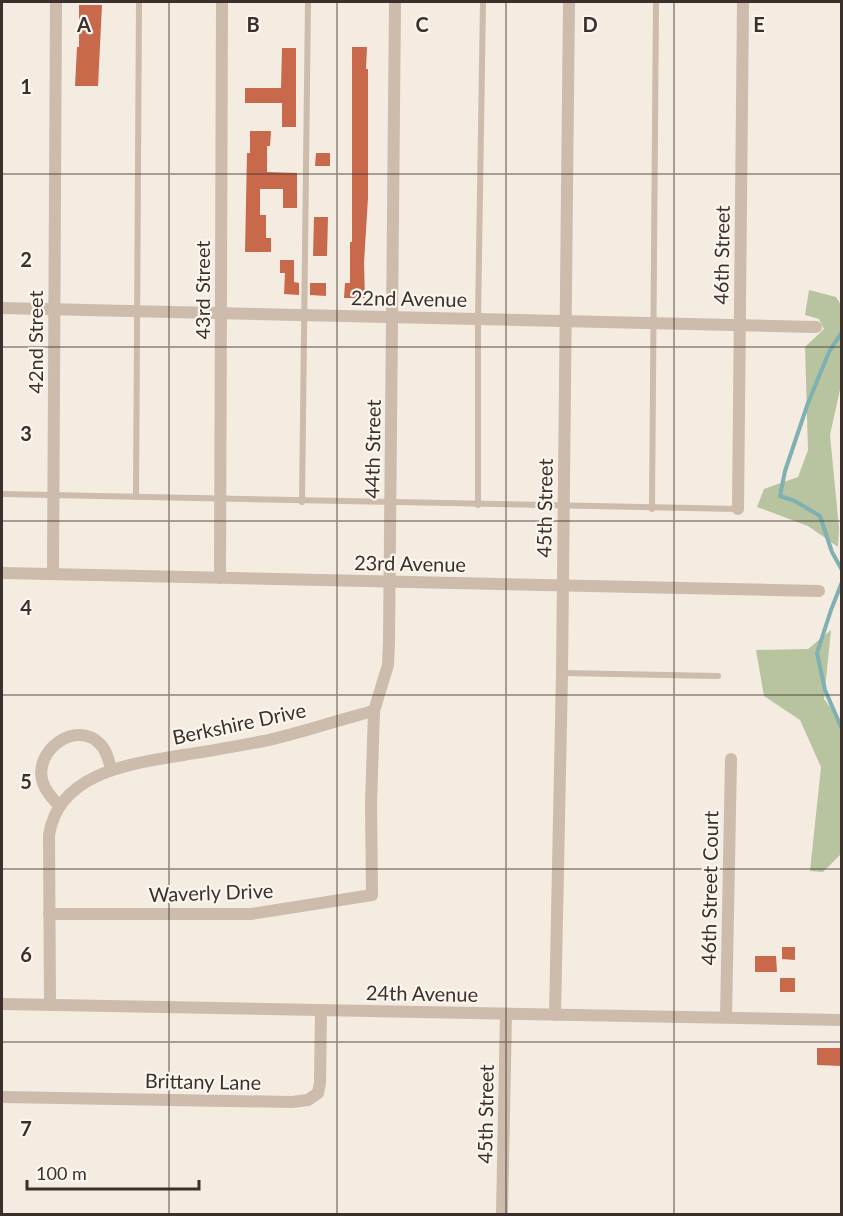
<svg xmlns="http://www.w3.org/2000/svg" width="843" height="1216" viewBox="0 0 843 1216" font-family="Lato,sans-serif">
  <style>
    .green { fill: #b8c4a0 }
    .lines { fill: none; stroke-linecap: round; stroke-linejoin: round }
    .stream { stroke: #7fb0b2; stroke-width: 4 }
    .building { fill: #c8694b }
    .lane { stroke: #cdbbac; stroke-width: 6 }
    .street { stroke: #cdbbac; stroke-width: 12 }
    .grid { fill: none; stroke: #3b302b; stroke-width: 1.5; stroke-opacity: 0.55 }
    .labels { text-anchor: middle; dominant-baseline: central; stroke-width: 4.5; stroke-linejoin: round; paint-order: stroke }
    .street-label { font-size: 20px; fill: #3b302b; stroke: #fbf5ee }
    .grid-label { font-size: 20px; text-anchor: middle; font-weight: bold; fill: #3b302b; stroke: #fbf5ee; stroke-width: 4.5; stroke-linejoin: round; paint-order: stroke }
  </style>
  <rect width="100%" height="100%" fill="#f4ebe1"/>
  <g class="green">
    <polygon points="809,290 836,297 841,305 841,385 830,435 839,528 838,547 808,526 757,507 764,489 798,477 808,450 805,347 824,329 819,319 805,315"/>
    <polygon points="831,630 824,699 841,722 842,853 823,872 810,871 821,767 800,720 764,696 756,650 808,649"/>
  </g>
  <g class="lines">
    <g class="stream">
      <polyline points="842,332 829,352 808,403 785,471 780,496 795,501 820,516 832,552 842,570"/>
      <polyline points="842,582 831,610 817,653 825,690 842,729"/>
    </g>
  </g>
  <g class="building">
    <polygon points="79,5 102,5 98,86 75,86 77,47 79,47"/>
    <polygon points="352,47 367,47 366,69 368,69 368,198 364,263 365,298 344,298 345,283 350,283 350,242 352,242"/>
    <polygon points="282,48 296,48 296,127 282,127 282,103 245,103 245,88 281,88"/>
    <polygon points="250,131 271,131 270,146 267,146 267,172 297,173 297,208 283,208 283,189 260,189 260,215 266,215 266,238 271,238 271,252 245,252 247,153 250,153"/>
    <polygon points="316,153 330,153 330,166 315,166"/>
    <polygon points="314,217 328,217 327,256 313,256"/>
    <polygon points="280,260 294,260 294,282 299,283 299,295 284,294 285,273 280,273"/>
    <polygon points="310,283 326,283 326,296 310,295"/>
    <polygon points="782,947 795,947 795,960 782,959"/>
    <polygon points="755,956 776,956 777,972 755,972"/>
    <rect x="780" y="978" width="15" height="14"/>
    <polygon points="817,1048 842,1048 842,1066 817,1065"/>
  </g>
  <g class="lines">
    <g class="lane">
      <polyline points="2,494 738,509"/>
      <polyline points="136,497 139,2"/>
      <polyline points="302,502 308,2"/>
      <polyline points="478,505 478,319 483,2"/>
      <polyline points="652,509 656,2"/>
      <polyline points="563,673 718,676"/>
    </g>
    <g class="street">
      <polyline points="2,308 816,327"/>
      <polyline points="738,509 743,2"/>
      <polyline points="2,573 819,591"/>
      <polyline points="53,574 56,2"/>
      <polyline points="220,578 222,2"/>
      <path d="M59,806C53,799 46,792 43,783C32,751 76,719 100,744C107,751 109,761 111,769"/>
      <polyline points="49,914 251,914 372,895 371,804 374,711 388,665 389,641 395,2"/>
      <polyline points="2,1004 842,1020"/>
      <path d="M50,1005L49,835C59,772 131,764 183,755C210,751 237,746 264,741C301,733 337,720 374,711"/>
      <polyline points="555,1015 562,673 569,2"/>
      <polyline points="726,1017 731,759"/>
      <polyline points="2,1097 292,1102 308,1100 318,1093 320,1083 321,1011"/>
      <polyline points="502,1214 506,1014"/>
    </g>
  </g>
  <path class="grid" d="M169,2V1214M337,2V1214M506,2V1214M674,2V1214M2,174H842M2,347H842M2,521H842M2,695H842M2,869H842M2,1042H842"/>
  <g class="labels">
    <g class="street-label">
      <text transform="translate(721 255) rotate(-89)">46th Street</text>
      <text transform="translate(202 290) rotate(-90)">43rd Street</text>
      <text transform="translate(409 298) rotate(1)">22nd Avenue</text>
      <text transform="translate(35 342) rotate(-90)">42nd Street</text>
      <text transform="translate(372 449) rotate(-89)">44th Street</text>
      <text transform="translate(544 508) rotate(-89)">45th Street</text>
      <text transform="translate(410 563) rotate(1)">23rd Avenue</text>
      <text transform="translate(239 723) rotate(-12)">Berkshire Drive</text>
      <text transform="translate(709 888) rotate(-89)">46th Street Court</text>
      <text transform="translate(211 892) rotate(-2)">Waverly Drive</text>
      <text transform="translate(422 993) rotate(1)">24th Avenue</text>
      <text transform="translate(203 1081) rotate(1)">Brittany Lane</text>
      <text transform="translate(485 1114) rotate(-89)">45th Street</text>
    </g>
  </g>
  <g class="grid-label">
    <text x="84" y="32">A</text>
    <text x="253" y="32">B</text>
    <text x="422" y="32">C</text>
    <text x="590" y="32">D</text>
    <text x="759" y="32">E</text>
    <text x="26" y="94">1</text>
    <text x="26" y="267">2</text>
    <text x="26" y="441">3</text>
    <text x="26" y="615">4</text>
    <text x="26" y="789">5</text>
    <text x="26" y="962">6</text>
    <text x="26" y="1136">7</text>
  </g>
  <rect width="843" height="1216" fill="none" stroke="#3b302b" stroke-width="6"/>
  <path d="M27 1180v9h172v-9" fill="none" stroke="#3b302b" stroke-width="3"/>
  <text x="36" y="1180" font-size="18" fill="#3b302b" stroke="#fbf5ee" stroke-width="4.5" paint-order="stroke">100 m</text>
</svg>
